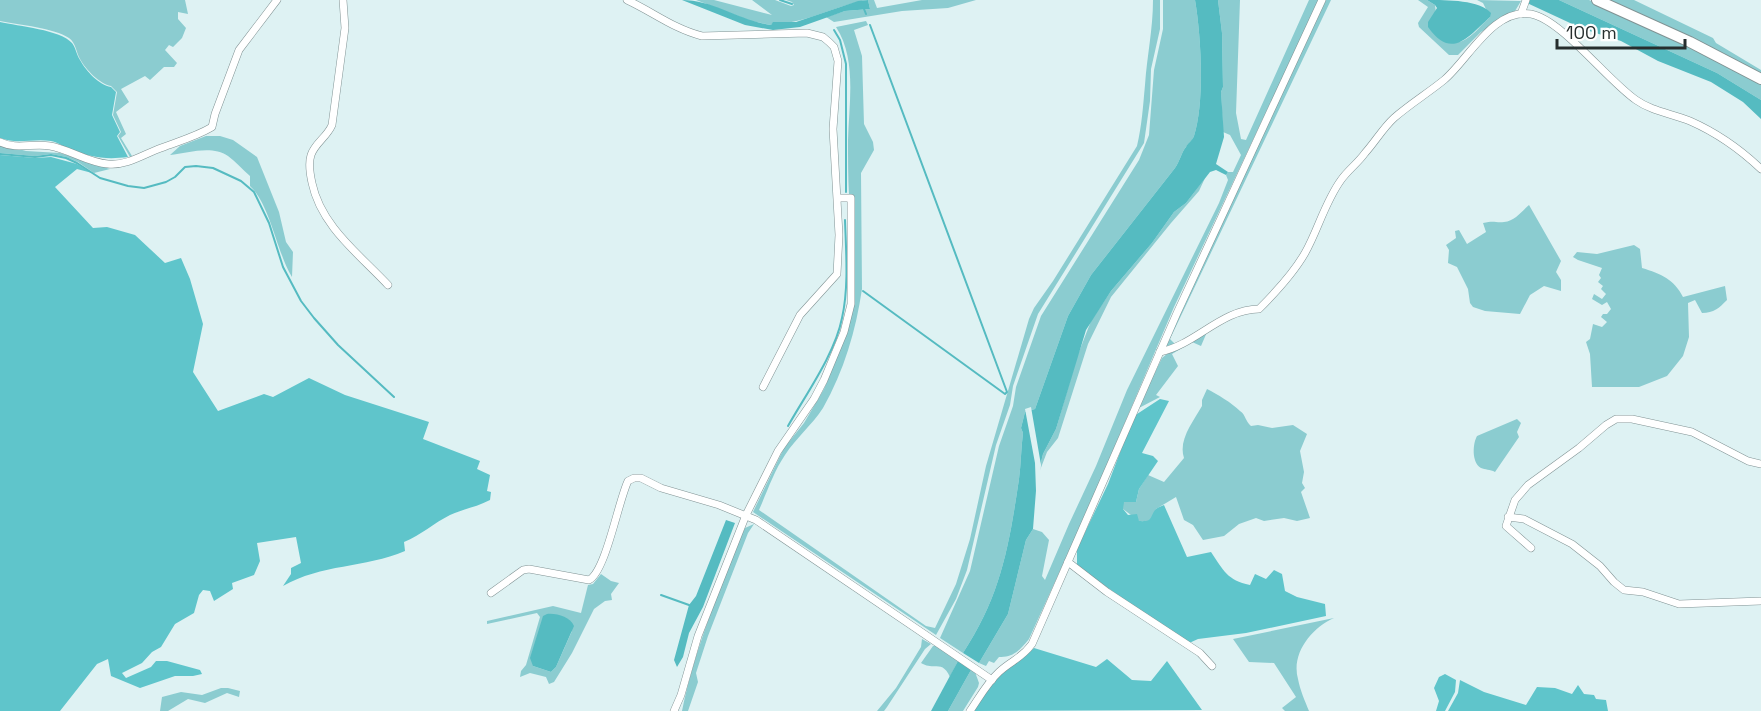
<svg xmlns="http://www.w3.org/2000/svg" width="1761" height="711" viewBox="0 0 1761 711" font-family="'Space Grotesk',sans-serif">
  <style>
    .green { fill: #8bccd0; fill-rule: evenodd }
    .forest { fill: #5fc5cb }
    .water { fill: #55bbc1 }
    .pier { fill: #def2f3 }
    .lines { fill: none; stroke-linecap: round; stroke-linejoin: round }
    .stream { stroke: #55bbc1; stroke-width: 2 }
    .street-casing { stroke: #819394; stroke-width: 8 }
    .primary-casing { stroke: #819394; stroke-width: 12 }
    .street { stroke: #fff; stroke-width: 7 }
    .primary { stroke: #fff; stroke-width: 10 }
  </style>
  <rect width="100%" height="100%" fill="#def2f3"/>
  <g class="green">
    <path d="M0,0H185L188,14L178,12V19L186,28L182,38L173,47L169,45L165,50L177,63L174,67H164L150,80L145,76L121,89L129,102L116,112L126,134L121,138L132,156L130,157L118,136L121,132L113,115L117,92L111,86C100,84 86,70 80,59C76,52 76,43 69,38C54,28 20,25 0,21Z"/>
    <path d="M696,0H714L772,15L752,0H775L791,6L794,5L792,2L786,0H867C840,4 797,27 773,23L771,25L751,21Z"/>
    <polygon points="868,0 876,0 874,0 877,8 922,0 976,0 948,8 902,11 834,22 826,17 845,11 870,9"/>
    <path d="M1153,0H1160V29L1151,69L1150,101L1144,143L1038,314L1013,386L1010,405L996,445L967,570L956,599L936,635L753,512L784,448L804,423L824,389L846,335L853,306L855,273L853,196L849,195C848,177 848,158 848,140C849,103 857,59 836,27L866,21L868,25L854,30L862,56L864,124L873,142L874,150L861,173L862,289C856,330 844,371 823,408C812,425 796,438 785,455C774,471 767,492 759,510L926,626L935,628L956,584L970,539L986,466L1029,319L1034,308L1053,281L1137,146C1142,125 1143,106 1145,85C1147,56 1153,29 1153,0Z"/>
    <path d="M1163,0H1195C1201,35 1205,102 1194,136C1192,141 1189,143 1186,147C1181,153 1180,161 1175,168L1091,275L1068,316L1035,409L1025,412L1021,428L1023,433C1021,448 1021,464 1019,479C1009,546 1001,595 963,653L940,638L970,571L999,446L1013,406L1016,387L1041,316L1139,160L1149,135L1154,70L1163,29Z"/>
    <path d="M1218,0H1240L1236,113L1241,139L1246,140L1309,0H1319L1174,307L1089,507L1029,639C1020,650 1013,658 999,657L994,663L989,661L986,666L979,663L1008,614L1026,540L1033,529L1042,532L1049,540L1042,576L1045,580L1069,524L1096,466L1127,390L1219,203L1228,180L1226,175L1228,172H1233L1241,155L1230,135L1223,132L1221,92L1223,87L1222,33Z"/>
    <polygon points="1326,0 1331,0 1170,339 1175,344 1167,347 1165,346"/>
    <path d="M1418,0H1427L1435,5L1439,38C1463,51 1473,33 1490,17L1483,3L1477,0L1521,1L1515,11L1481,32L1458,55H1449L1419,27L1418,23L1428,7Z"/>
    <polygon points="1559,0 1589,0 1748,76 1761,85 1761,100 1717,73"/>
    <polygon points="1607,0 1634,0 1713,38 1716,43 1761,70 1761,75 1721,52"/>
    <path d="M206,136H220L233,140L257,157L279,212L286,242L293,252L292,277C277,253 270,204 250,186V176C243,170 236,162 228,156C212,145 188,153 170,155L180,146Z"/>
    <polygon points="0,144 26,151 60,153 110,169 94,173 78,162 66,157 51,154 35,156 0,153"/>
    <polygon points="1205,178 1199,191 1171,223 1111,297 1088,344 1058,438 1047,452 1037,478 1043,454 1056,429 1077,357 1091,321 1111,291 1152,243 1174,212 1186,203"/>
    <path d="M1529,205L1561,261L1556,272L1561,280V291L1544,286L1530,295L1520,314L1485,311L1473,307L1470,303L1468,289L1457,267L1448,263L1449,250L1446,245L1456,238L1455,231L1459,230L1467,244L1486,232L1483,223C1495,220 1495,223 1504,222C1515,221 1521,212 1529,205Z"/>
    <path d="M1634,245L1640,249L1642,268C1661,274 1674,279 1683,297L1725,286L1727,300C1719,308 1714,313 1702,313L1695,300L1688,303L1689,337L1683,356L1667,376L1639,387H1592L1590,354L1586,342L1590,339L1593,324L1602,327L1607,322L1601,317L1603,314H1607L1611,309L1607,302L1602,305L1592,299L1594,294L1602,299L1606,294L1601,289L1603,286L1598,282L1601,278L1599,275L1602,268L1578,260L1573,257L1577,252L1597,254Z"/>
    <polygon points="1207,332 1201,346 1192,342 1172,354 1178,366 1156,395 1160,397 1137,409 1162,358 1173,349"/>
    <path d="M1207,389C1217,394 1232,403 1240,411C1246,415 1245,421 1251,426L1258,425L1272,428L1293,425L1307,434L1300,451L1304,472L1302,483L1305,488L1301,492L1310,518L1297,521L1284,518L1264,521L1256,518L1239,524L1224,536L1203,540L1193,525L1184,520L1176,497L1156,509L1153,518L1146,522L1139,521L1123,509V502H1136L1139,489L1148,475L1164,482L1184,458C1178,440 1193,422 1202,406V400Z"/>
    <path d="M1517,419L1521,423L1517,432L1519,437L1495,472C1490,469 1485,470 1481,468C1471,462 1473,443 1477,436Z"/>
    <path d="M754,524L748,533L708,636L696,673L698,682L688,711H682C695,648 718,594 742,534L745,528Z"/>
    <path d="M601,574L611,581L619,583L611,594L612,600L605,601L594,609L572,653L554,682L549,684L546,677L530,673L520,677L521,671L526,665L540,617L537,613L487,624V621L553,606L581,613L588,585L593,584ZM572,631L556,667L551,672L533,666Z"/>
    <path d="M1334,618C1311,628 1291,654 1298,679C1300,690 1305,701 1309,711H1285L1282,708L1296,697L1274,663L1249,662L1233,639Z"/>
    <polygon points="922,639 931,644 925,649 887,707 884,711 877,711 896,688 921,647"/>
    <path d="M933,646H937L958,661L950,677C942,659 934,671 921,663Z"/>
    <polygon points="971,670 975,672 979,683 978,687 963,711 948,711"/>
    <polygon points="221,688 228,688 240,691 239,697 227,693 205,703 188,699 168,711 160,711 162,697 181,692 202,695"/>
  </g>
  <g class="forest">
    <path d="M0,22C18,26 61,30 72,43C76,48 76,54 80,60C86,71 99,85 111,87L116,92L112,115L120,132L117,136L128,157C104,160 91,157 68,149C63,146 57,142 51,141C33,138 18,145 0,138Z"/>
    <path d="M0,155L35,158L51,157L77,164L92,173L77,169L55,187L93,228L107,227L135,235L165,263L181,258L190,279L203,324L193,372L218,411L264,394L273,397L309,378L345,395L429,422L423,439L480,461L477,469L490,475L487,491L491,492L490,500C477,507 463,509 450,515C434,523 421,535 404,542L405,551C365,568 321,564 283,586L291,574V568L301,563L296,537L257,543L260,561L254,575L232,583L233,589L214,601L210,591L203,590L199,595L194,613L175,624L161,647L152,652L142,663L122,673L126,678L151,667L156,661H167L200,670L202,674L193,676H175L140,688L111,676L108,659L97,664L60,711H0Z"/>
    <path d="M1160,399L1169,401L1142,453L1153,456L1158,461L1139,489L1136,502H1124L1123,509L1128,515L1137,514L1139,521C1154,522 1149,517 1156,509C1158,507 1162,506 1164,505L1187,557L1211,552C1224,571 1227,580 1250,585L1255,574L1266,579L1274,570L1282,574L1285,591L1297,597L1325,604L1326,616L1246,633L1198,639L1187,644L1077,566V549L1108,484L1134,416Z"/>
    <path d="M1034,648L1096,667L1107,659L1132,680L1151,681L1167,661L1202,710L972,711C981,697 990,684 1003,672C1013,663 1025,658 1034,648Z"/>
    <polygon points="1445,674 1456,680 1455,692 1445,711 1436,711 1439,701 1434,688 1439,677"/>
    <polygon points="1460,680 1484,692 1526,705 1537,687 1555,688 1572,694 1578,685 1584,694 1594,695 1596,699 1606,700 1608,711 1448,711 1458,693"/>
  </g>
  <g class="water">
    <path d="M682,0C714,0 740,21 771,25L773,22H796L858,1L868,0L870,9L845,11L800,27L773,30L745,25Z"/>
    <path d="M1195,0H1218L1222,33L1223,87L1221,92L1224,137L1216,164L1228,172L1226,175L1216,170L1210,172L1186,203L1174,212L1152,243L1111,291L1086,330L1056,429L1043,454L1037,478L1033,529L1026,540L1008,614L979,663L963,653C1001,595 1009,546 1019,479C1021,464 1021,448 1023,433L1021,428L1025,412L1035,409L1068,316L1091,275L1175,168C1180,161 1181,153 1186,147C1188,143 1192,141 1194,136C1205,102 1201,35 1195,0Z"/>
    <path d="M1427,0C1448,0 1480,0 1491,13L1490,17C1469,36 1452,61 1428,27V22L1437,8L1435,5Z"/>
    <polygon points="1529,0 1559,0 1717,73 1761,100 1761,119 1743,102 1711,82 1658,61 1621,41 1583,29 1527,3"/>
    <polygon points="726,520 735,523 703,607 689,633 683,657 677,667 674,660 689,605 696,596"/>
    <path d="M547,614C557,613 570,617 574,626L556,667L551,672L533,666L530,658L543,616Z"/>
    <polygon points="958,661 971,670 948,711 931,711"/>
  </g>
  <polygon class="pier" points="1031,407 1041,465 1037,519 1035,463 1025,409"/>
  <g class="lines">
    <g class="stream">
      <polyline points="780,0 792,4"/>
      <polyline points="864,9 866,14"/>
      <polyline points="834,30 840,40 846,64 846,192"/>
      <polyline points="0,154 35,157 51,155 66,158 77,163 100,178 128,186 144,188 166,182 175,177 185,167 196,166 213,168 241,181 254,192 269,223 283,267 301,301 314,318 338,345 394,397"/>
      <polyline points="863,291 1005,394 1007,392 870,25"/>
      <path d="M788,426C806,394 835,354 842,318C849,287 846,251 845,220"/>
      <polyline points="661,595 689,605"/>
    </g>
    <g class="street-casing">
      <g id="street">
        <path d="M343,0L345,28L332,125C327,137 315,143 311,155C308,164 310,174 312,183C321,226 359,254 388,285"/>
        <path d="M627,0C653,12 674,29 702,36L807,33L823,37L829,42L834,47L838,61L833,129L839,235L837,274L800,315L763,387"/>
        <polyline points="1521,14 1526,0"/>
        <path d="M0,142C16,150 33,143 50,146C69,149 88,163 108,164C127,166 144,154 161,148C179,141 195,137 212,127L215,114L239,50L277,0"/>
        <path d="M1160,352C1195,345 1222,309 1259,309C1276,292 1293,274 1305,253C1318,230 1325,202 1341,180C1348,170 1358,163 1365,153C1375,142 1383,128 1394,118C1410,104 1428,93 1444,80C1468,60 1494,7 1531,14C1562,20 1607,80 1636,100C1653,112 1671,113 1690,121C1715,132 1741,150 1761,169"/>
        <polyline points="1508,517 1524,519 1572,544 1600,566 1614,582 1624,590 1643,592 1679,604 1761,601"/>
        <polyline points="1531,548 1506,526 1515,500 1528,485 1579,448 1606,425 1616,419 1632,419 1692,432 1748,461 1761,464"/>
        <polyline points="1068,562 1107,592 1200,653 1212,666"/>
        <path d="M491,593L523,570L529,569L589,580C606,571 618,502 628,481L634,478H641L661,488L719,505L756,520L992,680"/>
        <polyline points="674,711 681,695 698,636 746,515 778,451 814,399 824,380 844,332 851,304 851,198 838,198"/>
        <path d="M970,711C979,698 987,683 999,672C1012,660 1021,659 1032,644L1177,313L1322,0"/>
      </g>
    </g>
    <g class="primary-casing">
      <polyline id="primary" points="1597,0 1690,42 1761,79"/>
    </g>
    <use href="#street" class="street"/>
    <use href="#primary" class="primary"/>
  </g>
  <path d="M1557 39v9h128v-9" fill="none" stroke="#262e2e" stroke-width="3"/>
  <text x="1566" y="39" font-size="18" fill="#262e2e" stroke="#ffffff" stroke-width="4.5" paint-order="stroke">100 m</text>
</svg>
